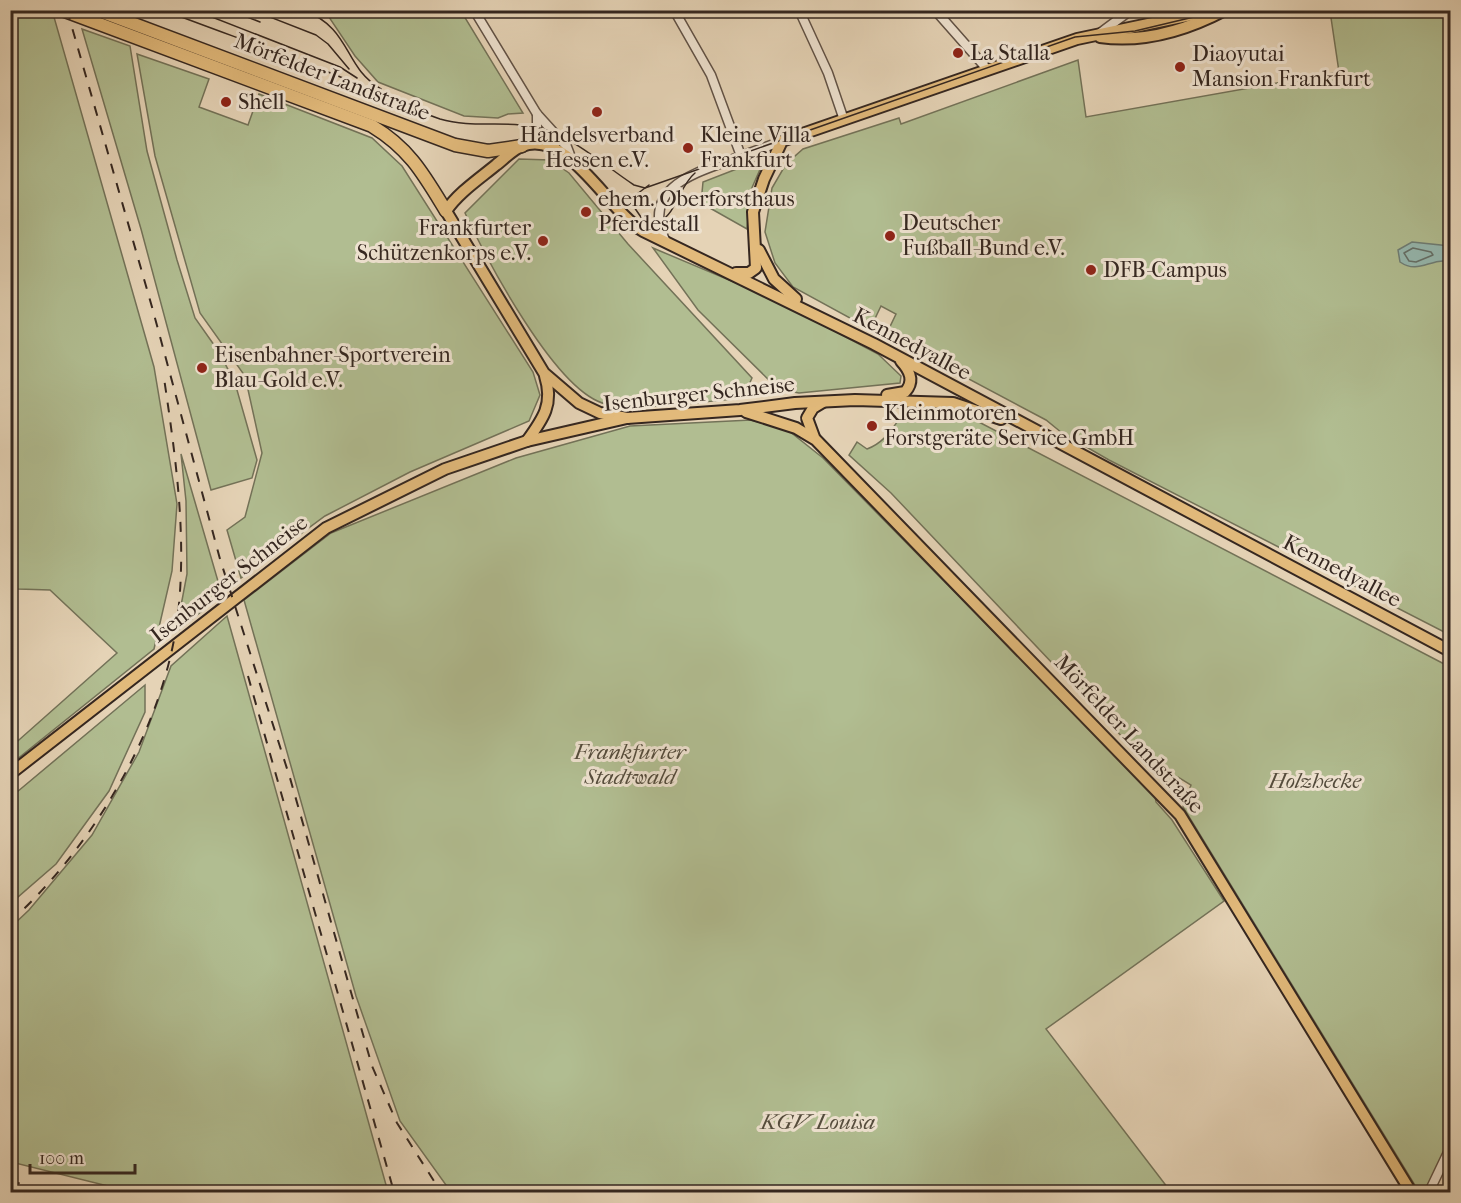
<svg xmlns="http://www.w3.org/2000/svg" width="1461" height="1203" viewBox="0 0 1461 1203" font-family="'IM FELL French Canon',serif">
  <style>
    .green { fill: #b1bd91; stroke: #737258; stroke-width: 1.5 }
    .water { fill: #96b8af; stroke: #6f7e76; stroke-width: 1.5 }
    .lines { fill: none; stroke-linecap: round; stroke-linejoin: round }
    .shore { stroke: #667068; stroke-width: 1.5 }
    .minor-casing { stroke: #615246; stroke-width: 11 }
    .major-casing { stroke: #352720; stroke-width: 14 }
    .highway-casing { stroke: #352720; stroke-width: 15 }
    .minor { stroke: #eee2d0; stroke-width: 8 }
    .major { stroke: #e2ba7b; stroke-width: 10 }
    .highway { stroke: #e2ba7b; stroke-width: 12 }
    .tram { stroke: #352720; stroke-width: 1.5 }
    .rail { stroke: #352720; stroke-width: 2; stroke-dasharray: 10 10; stroke-linecap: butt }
    .poi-dot { fill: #8f2418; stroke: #eee2d0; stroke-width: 2 }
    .labels { text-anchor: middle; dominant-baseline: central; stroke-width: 6; stroke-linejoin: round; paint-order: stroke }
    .poi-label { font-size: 22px; fill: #352720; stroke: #eee2d0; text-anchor: start }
    .street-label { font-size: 22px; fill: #352720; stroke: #eee2d0 }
    .park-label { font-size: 22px; font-style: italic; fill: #544c3c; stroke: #eee2d0 }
  </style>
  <rect width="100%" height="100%" fill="#e5d3b6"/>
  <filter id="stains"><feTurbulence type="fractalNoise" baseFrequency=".00333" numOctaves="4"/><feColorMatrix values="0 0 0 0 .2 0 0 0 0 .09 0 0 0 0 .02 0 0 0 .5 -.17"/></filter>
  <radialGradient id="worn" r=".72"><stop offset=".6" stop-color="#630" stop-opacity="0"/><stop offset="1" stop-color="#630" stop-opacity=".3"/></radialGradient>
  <g class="green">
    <polygon points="34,11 54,17 154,367 177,504 172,571 154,649 11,764 11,747 117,653 50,590 18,589 11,586 10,11"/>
    <polygon points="314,11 461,11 523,113 508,114 498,118 464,116 378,82 355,56 329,17"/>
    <polygon points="1330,11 1450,11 1450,635 1109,460 1062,433 1046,420 886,335 896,314 881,306 870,329 793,287 775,263 765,232 772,188 786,164 803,149 899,118 901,124 1078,60 1086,117 1339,72"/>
    <polygon points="82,29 130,46 147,151 177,260 195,318 219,352 235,383 257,460 252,478 211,490 141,229"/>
    <polygon points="137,54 209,79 199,107 248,125 259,94 372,138 402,166 533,372 540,395 529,421 410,472 325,516 241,578 227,530 245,517 262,453 245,376 200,313 155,156"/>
    <polygon points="765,158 751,190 747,229 701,203 703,182"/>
    <path d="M519,159L550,160L569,173L628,244L752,378L743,398C706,401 641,412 606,404C556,393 486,258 465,213Z"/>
    <polygon points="653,248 774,299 878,354 901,376 900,383 799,393 778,389 698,310"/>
    <path d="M910,407L952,408L1450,667V1140L1427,1187H1416L1183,807L1191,785L1178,777L1165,782L891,493L849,455L857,442L867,449C889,441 894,422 910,407Z"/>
    <polygon points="751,420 789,431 823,458 1155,796 1156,802 1172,820 1224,901 1046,1029 1171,1192 451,1192 400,1121 356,996 244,600 331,533 516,458 630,426"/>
    <polygon points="181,454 222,595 176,632 187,574 186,501"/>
    <polygon points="227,616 388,1192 132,1192 11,1162 11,927 29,910 92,835 139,752 171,666"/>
    <polygon points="145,685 145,712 109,791 56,864 11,903 11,797"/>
  </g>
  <path class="water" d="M1412,242L1450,246V262C1431,257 1419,275 1400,262L1398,250Z"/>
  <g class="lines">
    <polygon class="shore" points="1413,248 1431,252 1433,255 1416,262 1409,261 1404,253"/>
    <g class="minor-casing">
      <g id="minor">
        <polyline points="474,10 537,114 567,147 572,160"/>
        <polyline points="674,10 711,75 741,156"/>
        <polyline points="799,10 828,73 844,120"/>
        <polyline points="935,10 987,69"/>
        <polyline points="1100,33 1131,10"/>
        <polyline points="524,145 537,131 537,114"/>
        <path d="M666,242C641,192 688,175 725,162C744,155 763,148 782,141"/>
        <polyline points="1429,1192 1450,1148"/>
      </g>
    </g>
    <g class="major-casing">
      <g id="major">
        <path d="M1100,37C1143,43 1187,30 1225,10"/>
        <polyline points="759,250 774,279 796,299"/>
        <polyline points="736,273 749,273 756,268 753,212 764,179 782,141 1077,39 1215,10"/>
        <path d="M887,395L905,392C915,381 910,371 901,361"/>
        <polyline points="746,412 796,428 816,440 1180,815 1411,1192"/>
        <path d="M627,418L600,413L579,403L544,373L446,211C458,193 479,179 496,165C504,159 513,149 522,146C568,128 608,211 643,231L874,344L1450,651"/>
        <polyline points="814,437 807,418 813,408 823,402"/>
        <path d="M527,441C543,419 554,404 545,376"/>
        <polyline points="10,774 326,528 445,469 527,441 627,418 740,410 795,403 855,400 953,403 1001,419"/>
      </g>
    </g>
    <g class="highway-casing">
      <g id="highway">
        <path d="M62,10L372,126C410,149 424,175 446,211"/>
        <polyline points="97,10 455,145 488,151 522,146"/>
      </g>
    </g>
    <use href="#minor" class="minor"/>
    <use href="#major" class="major"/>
    <use href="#highway" class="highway"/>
    <g class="tram">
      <path d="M163,10C223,33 284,54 343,78C376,91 407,108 440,119C470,128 501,121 531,126C570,133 602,164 634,185L645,188L1075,37L1135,31L1223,10"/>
      <polyline points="194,10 340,67 357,78"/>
      <polyline points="229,10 260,22"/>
      <polyline points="252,10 316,35 328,44 349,69"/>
      <path d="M303,10C353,29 342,66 381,89"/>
      <path d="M649,185L637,194L634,207L643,220L659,222C677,213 679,186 695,173"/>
    </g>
    <g class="rail">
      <polyline points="67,10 152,307 220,559 290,778 372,1066 397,1123 441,1192"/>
      <polyline points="248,676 394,1192"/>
      <path d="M10,922C96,844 169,720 179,604C186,528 175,453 164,378"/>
      <polyline points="10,1181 53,1192"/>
    </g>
  </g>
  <g class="poi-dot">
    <circle cx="958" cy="53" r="6"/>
    <circle cx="1180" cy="67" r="6"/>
    <circle cx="226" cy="102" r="6"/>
    <circle cx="597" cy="112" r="6"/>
    <circle cx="688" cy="148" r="6"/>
    <circle cx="586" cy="212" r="6"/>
    <circle cx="890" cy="236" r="6"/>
    <circle cx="543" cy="241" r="6"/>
    <circle cx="1091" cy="270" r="6"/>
    <circle cx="202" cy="368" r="6"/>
    <circle cx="872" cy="426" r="6"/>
  </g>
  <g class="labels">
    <g class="poi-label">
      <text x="970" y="53">La Stalla</text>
      <text x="1192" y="54">Diaoyutai<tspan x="1192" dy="25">Mansion Frankfurt</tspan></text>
      <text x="238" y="102">Shell</text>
      <text x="597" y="135" text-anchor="middle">Handelsverband<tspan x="597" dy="25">Hessen e.V.</tspan></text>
      <text x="700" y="135">Kleine Villa<tspan x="700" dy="25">Frankfurt</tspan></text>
      <text x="598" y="199">ehem. Oberforsthaus<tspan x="598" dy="25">Pferdestall</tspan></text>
      <text x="902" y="223">Deutscher<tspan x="902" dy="25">Fußball-Bund e.V.</tspan></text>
      <text x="531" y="228" text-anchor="end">Frankfurter<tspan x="531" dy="25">Schützenkorps e.V.</tspan></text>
      <text x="1103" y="270">DFB-Campus</text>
      <text x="214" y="355">Eisenbahner-Sportverein<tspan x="214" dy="25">Blau-Gold e.V.</tspan></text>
      <text x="884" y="413">Kleinmotoren<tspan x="884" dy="25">Forstgeräte Service GmbH</tspan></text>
    </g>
    <g class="street-label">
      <text transform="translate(332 77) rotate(21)">Mörfelder Landstraße</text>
      <text transform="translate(912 344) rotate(28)">Kennedyallee</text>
      <text transform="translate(699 394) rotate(-6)">Isenburger Schneise</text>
      <text transform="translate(1342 571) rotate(28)">Kennedyallee</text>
      <text transform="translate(229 579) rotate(-38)">Isenburger Schneise</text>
      <text transform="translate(1129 734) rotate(47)">Mörfelder Landstraße</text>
    </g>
    <g class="park-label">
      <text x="630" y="752">Frankfurter<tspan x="630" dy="25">Stadtwald</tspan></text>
      <text x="1315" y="781">Holzhecke</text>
      <text x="818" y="1122">KGV Louisa</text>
    </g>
  </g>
  <rect width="1461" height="1203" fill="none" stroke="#e5d3b6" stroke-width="36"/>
  <rect x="12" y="12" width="1437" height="1179" fill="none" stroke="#352720" stroke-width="3"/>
  <rect x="18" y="18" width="1425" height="1167" fill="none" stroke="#352720" stroke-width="1.5"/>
  <path d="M30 1164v9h105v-9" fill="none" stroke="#352720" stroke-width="3"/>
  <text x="39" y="1164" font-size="18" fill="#352720" stroke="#eee2d0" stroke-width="4.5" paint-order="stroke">100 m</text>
  <rect width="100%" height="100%" filter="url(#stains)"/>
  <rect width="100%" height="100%" fill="url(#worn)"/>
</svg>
